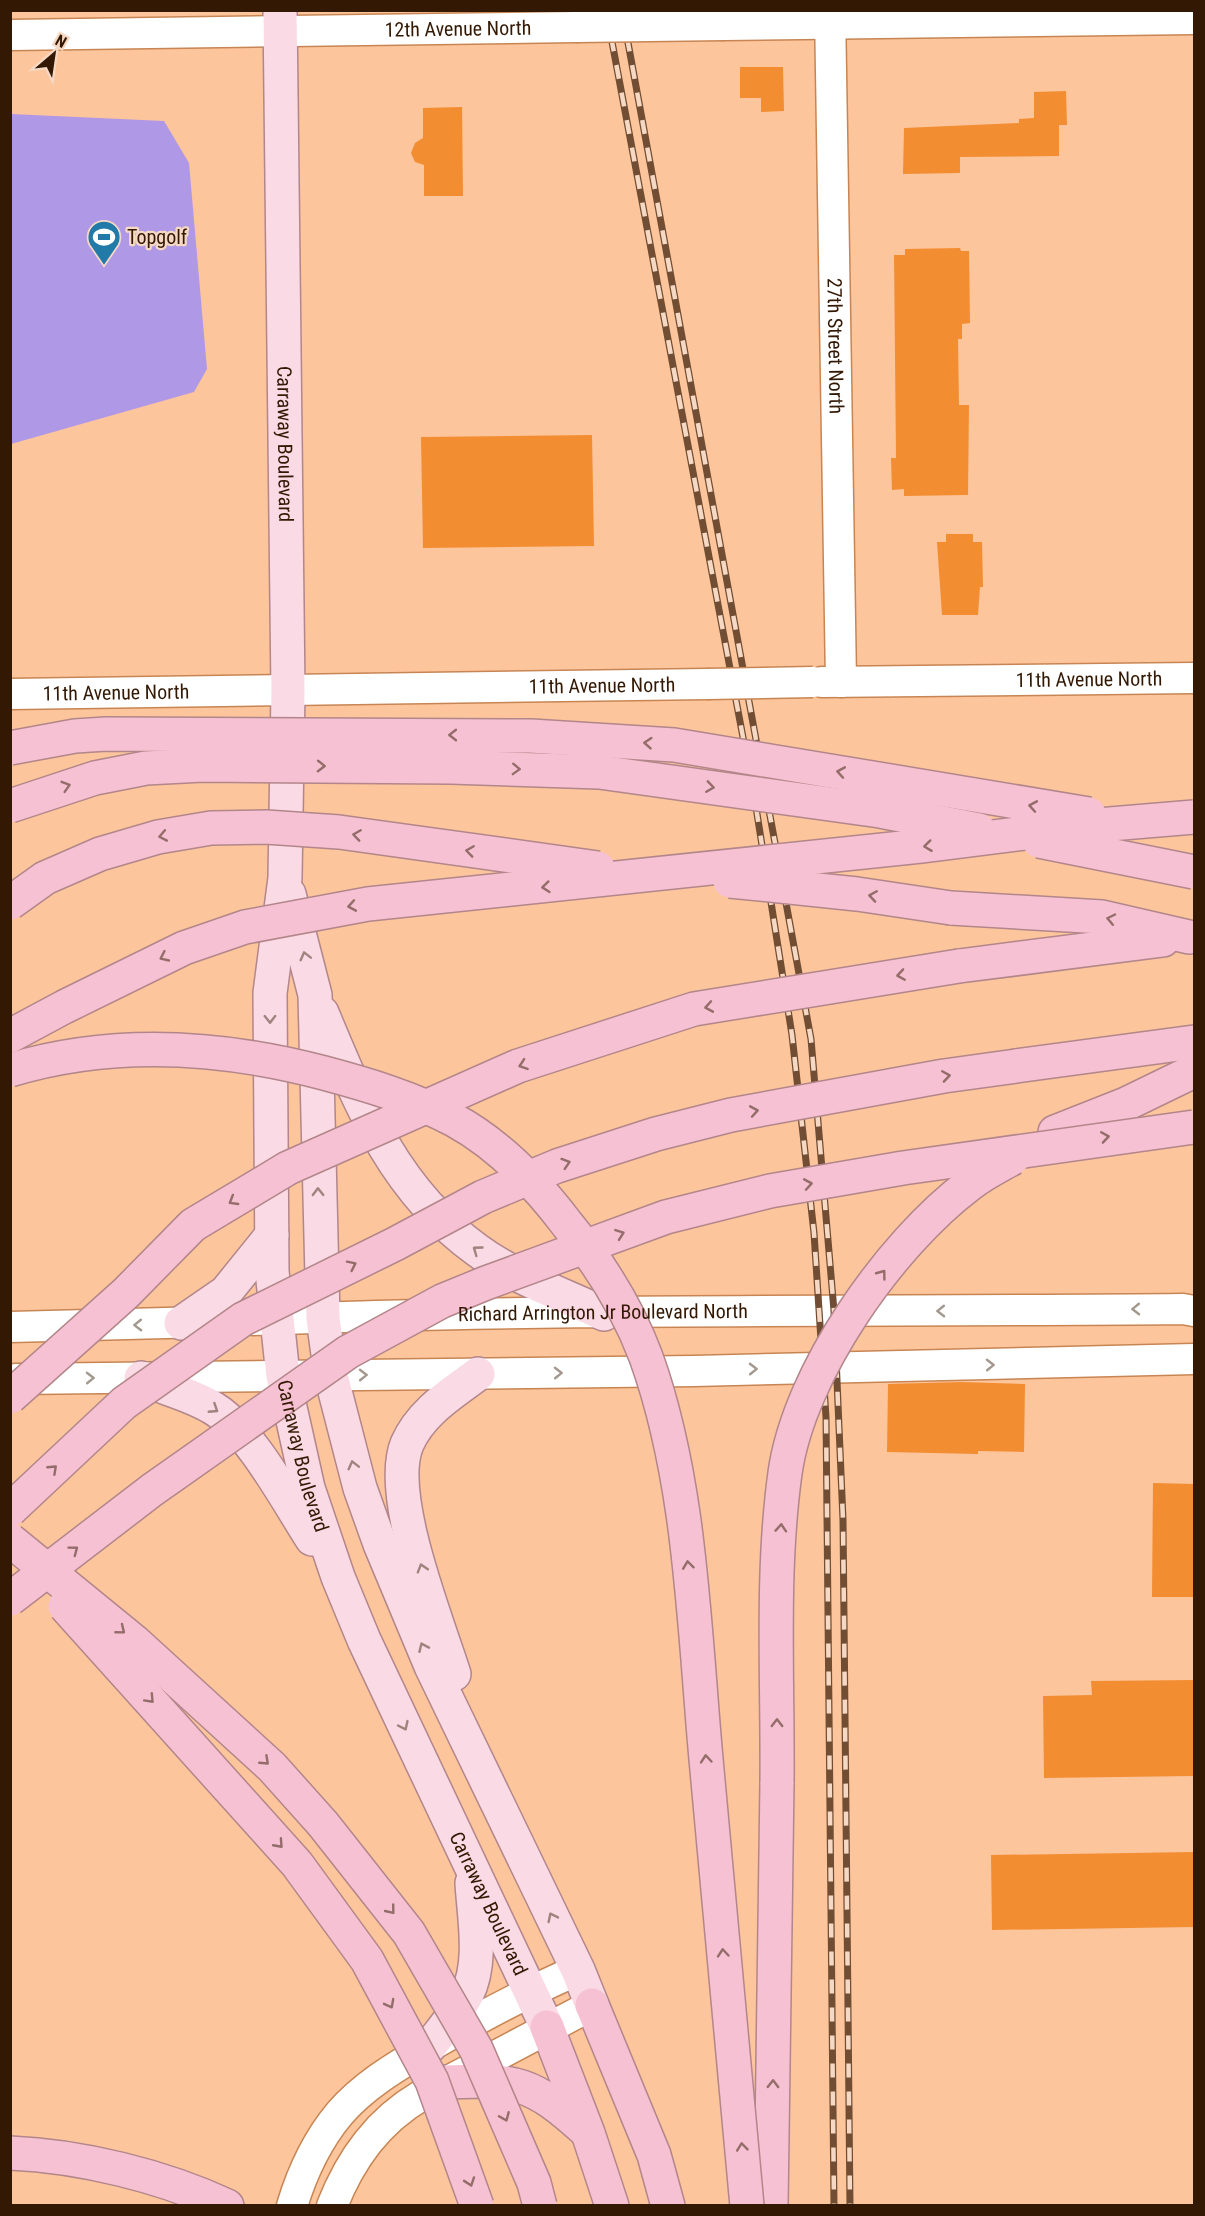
<svg xmlns="http://www.w3.org/2000/svg" width="1205" height="2216" viewBox="0 0 1205 2216" font-family="'Roboto Condensed',sans-serif">
  <style>
    .green { fill: #af98e6 }
    .building { fill: #f38d32 }
    .lines { fill: none; stroke-linecap: round; stroke-linejoin: round }
    .minor-casing { stroke: #c78553; stroke-width: 33 }
    .major-casing { stroke: #b2868a; stroke-width: 36 }
    .highway-casing { stroke: #b2868a; stroke-width: 36 }
    .minor { stroke: #fff; stroke-width: 30 }
    .major { stroke: #fadae4; stroke-width: 33 }
    .highway { stroke: #f6c1d2; stroke-width: 33 }
    .rail-casing { stroke: #714e33; stroke-width: 7 }
    .rail { stroke: #f6d9c5; stroke-width: 4.5; stroke-dasharray: 14; stroke-linecap: butt }
    .minor-bridge-casing { stroke: #c78553; stroke-width: 33; stroke-linecap: butt }
    .highway-bridge-casing { stroke: #b2868a; stroke-width: 36; stroke-linecap: butt }
    .minor-bridge { stroke: #fff; stroke-width: 30 }
    .highway-bridge { stroke: #f6c1d2; stroke-width: 33 }
    .oneway { stroke: #946d6b }
    .oneway2 { stroke: #a0837f }
    .oneway3 { stroke: #a3988e }
    .labels { text-anchor: middle; dominant-baseline: central; stroke-width: 4.5; stroke-linejoin: round; paint-order: stroke }
    .street-label { font-size: 20px; fill: #331904; stroke: #f6d9c5 }
    .poi-label { font-size: 20px; fill: #331904; stroke: #f6d9c5; text-anchor: start }
  </style>
  <rect width="100%" height="100%" fill="#fdc59c"/>
  <polygon class="green" points="11,114 164,121 189,163 207,369 194,392 11,444"/>
  <g class="building">
    <polygon points="740,67 783,67 784,111 761,112 761,98 740,98"/>
    <polygon points="1066,91 1067,125 1059,125 1059,156 960,157 960,173 903,174 904,128 1019,123 1019,119 1034,118 1034,92"/>
    <polygon points="462,107 463,196 424,196 424,165 415,162 411,153 415,143 423,138 423,108"/>
    <polygon points="960,248 961,251 969,251 970,323 962,324 962,339 958,339 959,405 969,405 968,495 904,496 904,489 892,490 891,458 896,458 894,255 905,255 905,249"/>
    <polygon points="592,435 594,546 423,548 421,437"/>
    <polygon points="946,534 973,534 973,542 982,542 983,587 980,587 978,615 942,615 937,542 946,542"/>
    <polygon points="962,1382 1025,1384 1024,1452 978,1451 978,1454 887,1452 888,1384"/>
    <polygon points="1153,1483 1194,1484 1194,1597 1152,1597"/>
    <polygon points="1194,1680 1194,1776 1044,1778 1043,1696 1092,1695 1091,1681"/>
    <polygon points="1194,1852 1194,1927 992,1930 991,1855"/>
  </g>
  <g class="lines">
    <g class="minor-casing">
      <g id="minor">
        <path id="s1" d="M830,10L841,682"/>
        <polyline points="724,25 1194,19"/>
        <path id="s2" d="M10,35L576,27"/>
        <path id="s3" d="M822,682L1194,678"/>
        <path id="s4" d="M10,694L707,684"/>
        <path id="s5" d="M253,1320C563,1308 873,1312 1183,1309L1194,1311"/>
        <polyline points="10,1327 205,1322"/>
        <polyline points="16,1379 694,1371 1194,1359"/>
        <path d="M292,2206C302,2173 318,2139 340,2113C365,2084 399,2065 432,2045C480,2017 527,1992 578,1970"/>
        <path d="M332,2206C351,2158 378,2121 422,2095L592,2005"/>
      </g>
    </g>
    <g class="major-casing">
      <g id="major">
        <path id="s6" d="M280,10L288,691L285,878L270,993L272,1271L283,1376L308,1488L338,1577L364,1640L547,2027"/>
        <polyline points="289,894 315,995 323,1318 331,1376 360,1488 380,1544 431,1666 578,1970 592,2005"/>
        <path d="M322,1013C360,1104 394,1190 477,1250C515,1278 562,1294 604,1314"/>
        <polyline points="181,1323 226,1292 272,1235"/>
        <path d="M141,1378C165,1389 190,1394 213,1408C250,1430 288,1502 312,1539"/>
        <path d="M454,1674C437,1620 386,1495 407,1444C421,1412 451,1394 478,1374"/>
        <path d="M429,2047C442,2030 457,2013 467,1994C483,1963 474,1917 472,1883"/>
      </g>
    </g>
    <g class="highway-casing">
      <g id="highway">
        <polyline points="951,908 1102,917 1189,937"/>
        <polyline points="959,966 1163,940"/>
        <polyline points="1016,1066 1194,1042"/>
        <polyline points="1055,1132 1126,1104 1194,1071"/>
        <polyline points="592,2005 654,2155 668,2206"/>
        <polyline points="547,2027 588,2133 612,2206"/>
        <path d="M447,2082C517,2079 533,2083 585,2130"/>
        <path d="M10,2153C81,2156 163,2176 227,2206"/>
        <polyline points="771,2206 777,1782"/>
      </g>
    </g>
    <use href="#minor" class="minor"/>
    <use href="#major" class="major"/>
    <use href="#highway" class="highway"/>
    <g class="rail-casing">
      <g id="rail">
        <polyline points="606,10 755,801 792,1035 814,1233 826,1417 834,2206"/>
        <polyline points="622,10 811,1039 834,1311 843,1520 850,2206"/>
      </g>
    </g>
    <use href="#rail" class="rail"/>
    <g class="minor-bridge-casing">
      <g id="minor-bridge">
        <polyline points="576,27 724,25"/>
        <polyline points="707,684 813,682"/>
      </g>
    </g>
    <g class="highway-bridge-casing">
      <g id="highway-bridge">
        <polyline points="10,748 75,736 106,734 531,736 674,745 1089,814"/>
        <polyline points="10,806 95,778 146,768 203,765 451,767 599,772 880,811 979,830"/>
        <polyline points="1039,841 1194,872"/>
        <polyline points="730,881 857,894 951,908"/>
        <polyline points="10,903 45,878 100,854 158,837 211,828 266,827 339,832 598,868"/>
        <polyline points="10,1036 64,1007 184,948 245,927 368,904 921,846 1074,827 1194,817"/>
        <path d="M10,1070C113,1039 221,1046 324,1073C369,1085 412,1098 454,1120C500,1145 536,1183 567,1224C599,1263 628,1309 646,1357C691,1482 694,1627 706,1759C719,1908 732,2057 747,2206"/>
        <polyline points="10,1397 126,1293 193,1225 288,1168 518,1066 694,1009 959,966"/>
        <polyline points="10,1510 124,1403 243,1319 395,1244 483,1197 557,1166 656,1134 731,1115 944,1076 1016,1066"/>
        <polyline points="10,1540 135,1642 272,1767 323,1824 409,1933 476,2049 534,2183 540,2206"/>
        <polyline points="10,1599 152,1490 348,1352 442,1301 486,1283 666,1217 770,1191 903,1168 1194,1127"/>
        <polyline points="65,1606 297,1864 367,1960 432,2081 477,2206"/>
        <path d="M777,1782C778,1680 771,1574 785,1473C799,1373 890,1244 970,1184C983,1174 999,1166 1013,1158"/>
      </g>
    </g>
    <use href="#minor-bridge" class="minor-bridge"/>
    <use href="#highway-bridge" class="highway-bridge"/>
  </g>
  <defs><path id="oneway-chevron" d="M-2-3.5L2.5 0L-2 3.5" fill="none" stroke-width="1.6" stroke-linecap="round" stroke-linejoin="round" transform="scale(1.5)"/></defs>
  <g class="oneway">
    <use href="#oneway-chevron" transform="translate(453 735) rotate(-180)"/>
    <use href="#oneway-chevron" transform="translate(648 743) rotate(-176)"/>
    <use href="#oneway-chevron" transform="translate(321 766) rotate(1)"/>
    <use href="#oneway-chevron" transform="translate(516 769) rotate(2)"/>
    <use href="#oneway-chevron" transform="translate(841 772) rotate(-170)"/>
    <use href="#oneway-chevron" transform="translate(66 786) rotate(-17)"/>
    <use href="#oneway-chevron" transform="translate(710 787) rotate(8)"/>
    <use href="#oneway-chevron" transform="translate(1033 806) rotate(-170)"/>
    <use href="#oneway-chevron" transform="translate(357 835) rotate(-172)"/>
    <use href="#oneway-chevron" transform="translate(163 836) rotate(169)"/>
    <use href="#oneway-chevron" transform="translate(928 846) rotate(173)"/>
    <use href="#oneway-chevron" transform="translate(470 851) rotate(-172)"/>
    <use href="#oneway-chevron" transform="translate(546 887) rotate(174)"/>
    <use href="#oneway-chevron" transform="translate(873 896) rotate(-171)"/>
    <use href="#oneway-chevron" transform="translate(352 906) rotate(170)"/>
    <use href="#oneway-chevron" transform="translate(1111 919) rotate(-168)"/>
    <use href="#oneway-chevron" transform="translate(164 957) rotate(155)"/>
    <use href="#oneway-chevron" transform="translate(901 975) rotate(171)"/>
    <use href="#oneway-chevron" transform="translate(709 1007) rotate(170)"/>
    <use href="#oneway-chevron" transform="translate(523 1065) rotate(161)"/>
    <use href="#oneway-chevron" transform="translate(946 1076) rotate(-9)"/>
    <use href="#oneway-chevron" transform="translate(754 1111) rotate(-10)"/>
    <use href="#oneway-chevron" transform="translate(1105 1137) rotate(-9)"/>
    <use href="#oneway-chevron" transform="translate(566 1163) rotate(-18)"/>
    <use href="#oneway-chevron" transform="translate(808 1184) rotate(-10)"/>
    <use href="#oneway-chevron" transform="translate(233 1201) rotate(149)"/>
    <use href="#oneway-chevron" transform="translate(620 1234) rotate(-20)"/>
    <use href="#oneway-chevron" transform="translate(352 1265) rotate(-26)"/>
    <use href="#oneway-chevron" transform="translate(882 1274) rotate(-53)"/>
    <use href="#oneway-chevron" transform="translate(53 1469) rotate(-43)"/>
    <use href="#oneway-chevron" transform="translate(781 1528) rotate(-86)"/>
    <use href="#oneway-chevron" transform="translate(74 1550) rotate(-37)"/>
    <use href="#oneway-chevron" transform="translate(688 1565) rotate(-97)"/>
    <use href="#oneway-chevron" transform="translate(121 1630) rotate(39)"/>
    <use href="#oneway-chevron" transform="translate(150 1699) rotate(47)"/>
    <use href="#oneway-chevron" transform="translate(777 1723) rotate(-90)"/>
    <use href="#oneway-chevron" transform="translate(706 1759) rotate(-95)"/>
    <use href="#oneway-chevron" transform="translate(265 1761) rotate(43)"/>
    <use href="#oneway-chevron" transform="translate(279 1844) rotate(48)"/>
    <use href="#oneway-chevron" transform="translate(391 1910) rotate(51)"/>
    <use href="#oneway-chevron" transform="translate(723 1953) rotate(-95)"/>
    <use href="#oneway-chevron" transform="translate(390 2004) rotate(62)"/>
    <use href="#oneway-chevron" transform="translate(773 2084) rotate(-89)"/>
    <use href="#oneway-chevron" transform="translate(505 2117) rotate(67)"/>
    <use href="#oneway-chevron" transform="translate(742 2147) rotate(-96)"/>
    <use href="#oneway-chevron" transform="translate(470 2182) rotate(71)"/>
  </g>
  <g class="oneway2">
    <use href="#oneway-chevron" transform="translate(305 956) rotate(-104)"/>
    <use href="#oneway-chevron" transform="translate(270 1019) rotate(89)"/>
    <use href="#oneway-chevron" transform="translate(318 1192) rotate(-91)"/>
    <use href="#oneway-chevron" transform="translate(477 1250) rotate(-144)"/>
    <use href="#oneway-chevron" transform="translate(214 1409) rotate(33)"/>
    <use href="#oneway-chevron" transform="translate(353 1465) rotate(-104)"/>
    <use href="#oneway-chevron" transform="translate(422 1568) rotate(-107)"/>
    <use href="#oneway-chevron" transform="translate(423 1647) rotate(-114)"/>
    <use href="#oneway-chevron" transform="translate(404 1726) rotate(65)"/>
    <use href="#oneway-chevron" transform="translate(552 1917) rotate(-116)"/>
  </g>
  <g class="oneway3">
    <use href="#oneway-chevron" transform="translate(1136 1309) rotate(179)"/>
    <use href="#oneway-chevron" transform="translate(941 1311) rotate(179)"/>
    <use href="#oneway-chevron" transform="translate(138 1325) rotate(179)"/>
    <use href="#oneway-chevron" transform="translate(990 1365) rotate(-1)"/>
    <use href="#oneway-chevron" transform="translate(753 1369) rotate(-1)"/>
    <use href="#oneway-chevron" transform="translate(558 1373) rotate(-1)"/>
    <use href="#oneway-chevron" transform="translate(363 1375) rotate(-1)"/>
    <use href="#oneway-chevron" transform="translate(90 1378) rotate(-1)"/>
  </g>
  <defs>
    <g id="stadium-pin" transform="scale(1.725)"><path d="M0 17L-7.5 6A9.5 9.5 0 1 1 7.5 6Z" fill="#227aa9" stroke="#f6d9c5"/><path d="M0-5a6.5 5 0 1 0 0 10a6.5 5 0 1 0 0-10ZM-3.5-1.8h7v3.6h-7Z" fill="#fff"/></g>
  </defs>
  <g fill-rule="evenodd">
    <use href="#stadium-pin" x="104" y="237"/>
  </g>
  <g class="labels">
    <g class="street-label">
      <text stroke="none"><textPath href="#s2" startOffset="448">12th Avenue North</textPath></text>
      <text stroke="none"><textPath href="#s1" startOffset="336">27th Street North</textPath></text>
      <text stroke="none"><textPath href="#s6" startOffset="434">Carraway Boulevard</textPath></text>
      <text stroke="none"><textPath href="#s3" startOffset="267">11th Avenue North</textPath></text>
      <text stroke="none"><textPath href="#s4" startOffset="592">11th Avenue North</textPath></text>
      <text stroke="none"><textPath href="#s4" startOffset="106">11th Avenue North</textPath></text>
      <text stroke="none"><textPath href="#s5" startOffset="350">Richard Arrington Jr Boulevard North</textPath></text>
      <text stroke="none"><textPath href="#s6" startOffset="1450">Carraway Boulevard</textPath></text>
      <text stroke="none"><textPath href="#s6" startOffset="1936">Carraway Boulevard</textPath></text>
    </g>
    <g class="poi-label">
      <text x="127" y="237">Topgolf</text>
    </g>
  </g>
  <rect width="1205" height="2216" fill="none" stroke="#331904" stroke-width="24"/>
  <g transform="translate(54 54) rotate(29)" stroke="#f6d9c5" stroke-width="4.5" paint-order="stroke">
  <path d="M0-4.5L10 22L0 15L-10 22Z" fill="#331904"/>
  <text y="-9" font-size="16" font-weight="bold" text-anchor="middle" fill="#331904">N</text>
  </g>
</svg>
